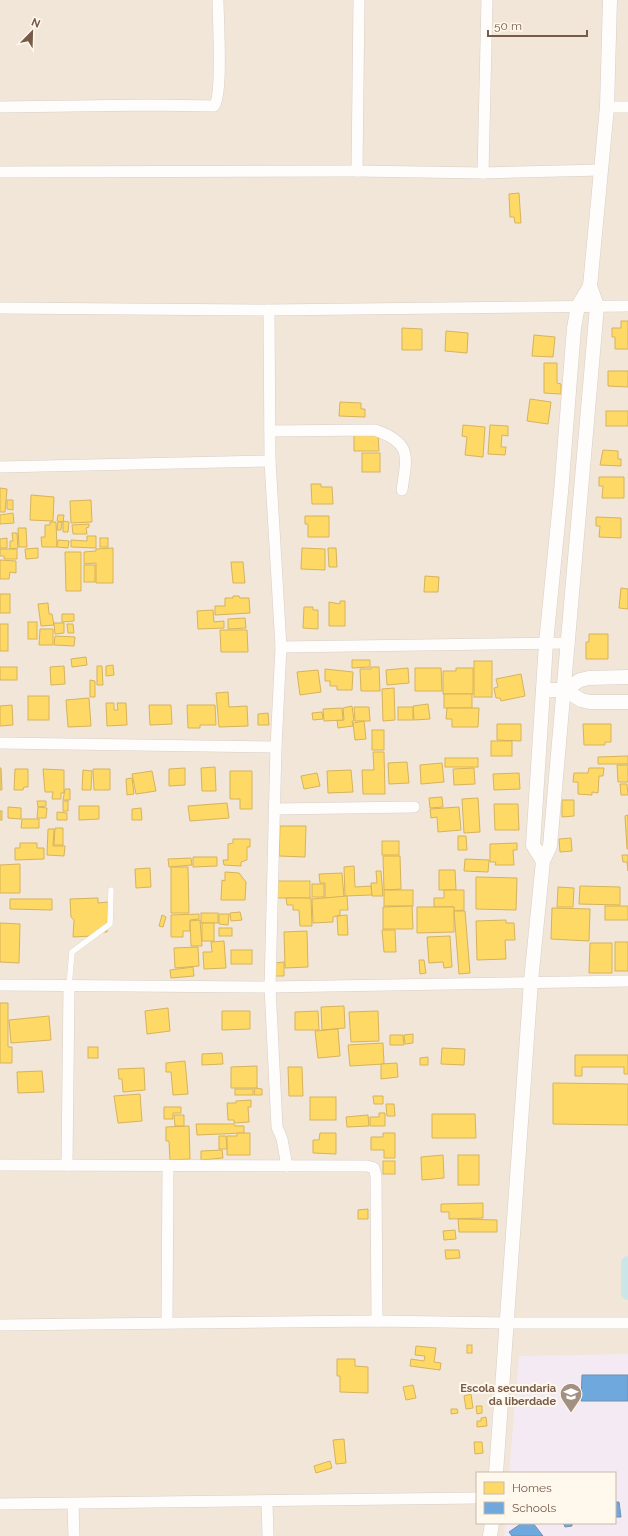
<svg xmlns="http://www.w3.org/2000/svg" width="628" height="1536" viewBox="0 0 628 1536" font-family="Raleway,sans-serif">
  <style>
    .residential { fill: #f1e6d8; fill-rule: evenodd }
    .education { fill: #f4eaf3 }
    .homes { fill: #ffd966; stroke: #d6b35d }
    .schools { fill: #6fa8dc; stroke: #7191b0 }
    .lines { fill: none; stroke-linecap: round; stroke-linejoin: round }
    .canal { stroke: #cbe6e9; stroke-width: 14 }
    .service-casing { stroke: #d6cfc8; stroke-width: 6 }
    .minor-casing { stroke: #d6cfc8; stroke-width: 12 }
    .tertiary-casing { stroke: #d6cfc8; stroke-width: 15 }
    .service { stroke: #fefdfc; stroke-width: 5.5 }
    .minor { stroke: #fefdfc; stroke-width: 11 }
    .tertiary { stroke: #fefdfc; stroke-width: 14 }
    .labels { text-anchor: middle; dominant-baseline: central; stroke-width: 4; stroke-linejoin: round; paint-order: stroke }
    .poi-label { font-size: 11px; font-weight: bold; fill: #775b49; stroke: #fff8ec; text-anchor: end }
  </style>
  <rect width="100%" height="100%" fill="#f7f3eb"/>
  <path class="residential" d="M0,0H628V1536H0ZM477,1473H615V1523H477Z"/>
  <polygon class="education" points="628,1354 628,1536 504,1536 505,1523 615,1523 615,1473 509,1473 519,1356"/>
  <g class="homes">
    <polygon points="519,193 521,223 515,223 514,217 510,217 509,194"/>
    <polygon points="621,321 628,321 628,349 615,349 615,337 612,337 612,328 621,328"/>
    <polygon points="402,328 422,329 422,350 402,350"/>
    <polygon points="446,331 468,333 467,353 445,351"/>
    <polygon points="534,335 555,337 553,357 532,356"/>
    <polygon points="544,363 557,363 557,383 561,384 561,394 544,393"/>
    <polygon points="608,371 628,371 628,387 608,386"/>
    <polygon points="530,399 551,402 548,424 527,421"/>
    <polygon points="340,402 361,403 361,409 365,409 365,417 339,416"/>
    <rect x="606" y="411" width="22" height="15"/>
    <polygon points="463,425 485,427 483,457 465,455 467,437 462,436"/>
    <polygon points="490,425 508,426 508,436 502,435 501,447 506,447 505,455 488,454"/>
    <polygon points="354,434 378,434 379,451 354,451"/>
    <polygon points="603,450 618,451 618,459 621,459 621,466 600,465"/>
    <rect x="362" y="453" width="18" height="19"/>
    <polygon points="599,477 624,477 624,498 602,498 603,486 599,486"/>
    <polygon points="311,484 321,484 321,487 332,487 333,504 312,504"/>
    <polygon points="0,488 7,489 5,512 0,512"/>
    <polygon points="31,495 54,497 53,521 30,520"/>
    <polygon points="7,500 13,500 13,510 7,509"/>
    <polygon points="91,500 92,522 71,523 70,501"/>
    <polygon points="13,513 14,523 0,524 0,515"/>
    <polygon points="58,515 64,515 63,522 57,521"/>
    <polygon points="305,516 329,516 329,537 308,537 308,524 305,524"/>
    <polygon points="596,517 621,518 621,538 599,537 600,526 596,526"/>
    <polygon points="63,521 69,522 68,532 63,532"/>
    <polygon points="50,522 56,522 57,547 42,547 41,537 45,537 45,525 50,525"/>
    <polygon points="58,522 62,522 61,530 57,530"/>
    <polygon points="89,524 89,527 86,528 87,534 73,534 72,525"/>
    <polygon points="18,528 26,528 27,547 19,547"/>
    <polygon points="12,533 17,533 18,548 10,549 10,541 13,541"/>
    <polygon points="87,536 96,536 96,548 71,547 71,540 87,541"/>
    <polygon points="7,538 7,548 0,548 0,539"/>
    <rect x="100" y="538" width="8" height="9"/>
    <polygon points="58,540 69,541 68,548 57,547"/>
    <polygon points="38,548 38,558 26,559 25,549"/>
    <polygon points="113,548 113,583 96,583 96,563 84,564 84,552 96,551 96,549"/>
    <polygon points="302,548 325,549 325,570 301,569"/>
    <polygon points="328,548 336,548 337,567 329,567"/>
    <polygon points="0,549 17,549 17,559 4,559 4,556 0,556"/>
    <polygon points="65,552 81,552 81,591 66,591"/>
    <polygon points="0,560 16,561 16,573 10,572 9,579 0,579"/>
    <polygon points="231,562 243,562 245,583 233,583"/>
    <rect x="84" y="565" width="11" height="17"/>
    <polygon points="425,576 439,577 438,592 424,592"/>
    <polygon points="621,588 628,589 628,609 619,608"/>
    <rect x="0" y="594" width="10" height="19"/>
    <polygon points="233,596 239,596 240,598 249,598 250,613 215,615 215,606 225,606 225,598 233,598"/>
    <polygon points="340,601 345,601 345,626 329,626 329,602 340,604"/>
    <polygon points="48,603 49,614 52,614 54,625 41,626 38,604"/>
    <polygon points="304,607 313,607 313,610 318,610 318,629 303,628"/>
    <polygon points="213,610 214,622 224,621 224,628 198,629 197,611"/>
    <polygon points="62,614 74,614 74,621 62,622"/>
    <polygon points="245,618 246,628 228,629 228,619"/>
    <rect x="28" y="622" width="9" height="17"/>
    <polygon points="54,623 64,623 64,633 55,634"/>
    <rect x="0" y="624" width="8" height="27"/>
    <polygon points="67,624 73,624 74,633 68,633"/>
    <polygon points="40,629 53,629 53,645 39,645"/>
    <polygon points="220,630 247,630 248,652 221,652"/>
    <polygon points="589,634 608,634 608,659 586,659 586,642 589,642"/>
    <polygon points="55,636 75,637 74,646 54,645"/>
    <polygon points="86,657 87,665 72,667 71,659"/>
    <polygon points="352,660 370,660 370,667 352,668"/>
    <rect x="474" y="661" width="18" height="36"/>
    <polygon points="113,665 114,675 106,676 106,666"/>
    <polygon points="64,666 65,684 51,685 50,667"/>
    <polygon points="97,666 102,666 103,685 97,685"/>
    <rect x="0" y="667" width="17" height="13"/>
    <polygon points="371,667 379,667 380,691 361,691 360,669 371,669"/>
    <polygon points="408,668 409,683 387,685 386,670"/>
    <polygon points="415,668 441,668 442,691 415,691"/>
    <polygon points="456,668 473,668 473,694 443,694 443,671 456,671"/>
    <polygon points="325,669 353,672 352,690 337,690 337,686 330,686 330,681 325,681"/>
    <polygon points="318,670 321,692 300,695 297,672"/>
    <polygon points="521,674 525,696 501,701 500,698 496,698 494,688 498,687 496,679"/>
    <polygon points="90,680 95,681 95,697 90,697"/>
    <polygon points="394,688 395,720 383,721 382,689"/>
    <polygon points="228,692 229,707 247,706 248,726 219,727 216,693"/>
    <rect x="444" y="694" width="28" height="14"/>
    <rect x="28" y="696" width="21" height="24"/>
    <polygon points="89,698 91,726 68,727 66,700"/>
    <polygon points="106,703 114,703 114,710 118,710 117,703 126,703 127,725 107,726"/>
    <polygon points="428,704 430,719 414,720 413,706"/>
    <polygon points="12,705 13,725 0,726 0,706"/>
    <polygon points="149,705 171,705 172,724 150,725"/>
    <polygon points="187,705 215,705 216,725 200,725 200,728 188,728"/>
    <polygon points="352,706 354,721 352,721 353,726 338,728 337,720 344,720 343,708"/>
    <polygon points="354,707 369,707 370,721 355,721"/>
    <rect x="398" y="707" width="15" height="13"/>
    <polygon points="342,708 343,720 324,721 323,709"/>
    <polygon points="447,708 479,708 478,727 452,727 452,719 446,719"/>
    <polygon points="322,712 323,719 313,720 312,713"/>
    <polygon points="268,713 269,725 258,725 258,714"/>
    <polygon points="364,721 366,739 355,740 353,723"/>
    <polygon points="497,724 521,724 521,741 497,740"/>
    <polygon points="583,724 611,724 611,742 605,742 605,745 584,745"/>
    <rect x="372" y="730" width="12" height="20"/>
    <rect x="491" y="741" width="21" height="15"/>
    <polygon points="373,752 384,752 385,794 363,794 362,770 374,770"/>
    <polygon points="628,756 628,764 598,764 598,757"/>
    <rect x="445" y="758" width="33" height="9"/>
    <polygon points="407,762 409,783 389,784 388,763"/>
    <polygon points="442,763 444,782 421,784 420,765"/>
    <polygon points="617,765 628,765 628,782 618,782"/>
    <polygon points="215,767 216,791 202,791 201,768"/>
    <polygon points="0,768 1,768 2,790 0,790"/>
    <polygon points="185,768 185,785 169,786 169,769"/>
    <polygon points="474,768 475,784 454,785 453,769"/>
    <polygon points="589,768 604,768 603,776 599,776 598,793 592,792 592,795 578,794 578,782 573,782 574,773 588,773"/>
    <polygon points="15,769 28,769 28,787 24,787 23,790 14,790"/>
    <polygon points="43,769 64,770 64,793 61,793 61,799 52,799 53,792 45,792"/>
    <polygon points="93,769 110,769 110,790 94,790"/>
    <polygon points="83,770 92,771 91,790 82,790"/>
    <polygon points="351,770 353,792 328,793 327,771"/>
    <polygon points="152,771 156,791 136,794 132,774"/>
    <polygon points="230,771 252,771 252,809 240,809 240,799 230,799"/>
    <polygon points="317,773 320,786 304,789 301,776"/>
    <polygon points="519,773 520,789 494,790 493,774"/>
    <polygon points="132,778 134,794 127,795 126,779"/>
    <polygon points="620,784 627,784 628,795 621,795"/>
    <polygon points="65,789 70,789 70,800 63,800"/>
    <polygon points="442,797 443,807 430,808 429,798"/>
    <polygon points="478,798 480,832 464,833 462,799"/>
    <polygon points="562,800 574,800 574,816 562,817"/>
    <polygon points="37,801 46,801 46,806 38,807"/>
    <rect x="63" y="801" width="5" height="10"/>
    <polygon points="227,803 229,818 190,821 188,806"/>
    <polygon points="494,804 518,804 519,830 495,830"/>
    <polygon points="79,806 99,806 99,819 79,820"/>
    <polygon points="8,807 21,808 21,819 8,818"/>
    <polygon points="38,807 47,808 46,818 37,818"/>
    <polygon points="459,807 461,830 438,832 437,817 431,818 430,809"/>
    <polygon points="141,808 142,820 132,820 132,809"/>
    <rect x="0" y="811" width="2" height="9"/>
    <polygon points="57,812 67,813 67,820 57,820"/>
    <polygon points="628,815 628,849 627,849 625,816"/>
    <polygon points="22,819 39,819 39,828 21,828"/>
    <polygon points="280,826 306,826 305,857 279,856"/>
    <polygon points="55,828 63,828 63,845 54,845"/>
    <polygon points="48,829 54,829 53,846 65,846 64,856 47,855"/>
    <polygon points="458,836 466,836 467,850 458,850"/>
    <polygon points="571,838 572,851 560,852 559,839"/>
    <polygon points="233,839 250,839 250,847 247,847 247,860 241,862 241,866 224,865 223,860 228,860 228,844 233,843"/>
    <rect x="382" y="841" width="17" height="14"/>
    <polygon points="20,843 37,843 37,848 44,848 44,859 15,860 15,848 20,848"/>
    <polygon points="517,843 517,850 513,850 514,865 495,865 496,862 490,862 490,844"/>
    <polygon points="622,855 628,855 628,871 627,862 623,862"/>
    <polygon points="383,856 400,856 401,889 384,890"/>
    <polygon points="193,857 217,857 217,866 193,867"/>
    <polygon points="191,858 192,865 169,867 168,859"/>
    <polygon points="465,859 489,860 488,872 464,871"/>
    <polygon points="20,864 20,893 0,893 0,865"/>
    <polygon points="354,866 355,887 371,886 372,895 345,896 344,867"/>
    <polygon points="171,867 188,867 189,913 171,913"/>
    <polygon points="150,868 151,887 136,888 135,869"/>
    <polygon points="439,870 455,870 456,890 439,890"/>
    <polygon points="376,871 381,871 383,896 372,896 371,883 377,883"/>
    <polygon points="225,872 239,873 246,882 245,900 221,900 222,880 225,881"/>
    <polygon points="342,873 344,897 325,898 325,883 320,883 319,874"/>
    <polygon points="476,877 517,878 516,910 476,909"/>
    <rect x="276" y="881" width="34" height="17"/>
    <rect x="312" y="884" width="12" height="13"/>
    <polygon points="580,886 620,887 620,905 579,904"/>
    <polygon points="558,887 574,888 573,907 557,907"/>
    <rect x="384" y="890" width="29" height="16"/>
    <polygon points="444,890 464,890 464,910 454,911 454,907 434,907 434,898 444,898"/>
    <polygon points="347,896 348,910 340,910 340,915 333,917 333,922 313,923 312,899"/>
    <polygon points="98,898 98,903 108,902 107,932 98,932 92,936 73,937 74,920 71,917 70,899"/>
    <polygon points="286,898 311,898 312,926 300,926 299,910 293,910 293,905 287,905"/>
    <polygon points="10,899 52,899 52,910 10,909"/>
    <polygon points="412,906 413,929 383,929 383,907"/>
    <rect x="605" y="906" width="23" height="14"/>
    <polygon points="417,907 454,907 454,932 417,933"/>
    <polygon points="552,908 590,909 589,941 551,939"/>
    <polygon points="454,911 465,911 470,973 459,974"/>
    <polygon points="240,912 242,920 231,921 230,913"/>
    <rect x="201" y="913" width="17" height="10"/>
    <polygon points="199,914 199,919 190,920 190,931 183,931 183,937 171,937 171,915"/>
    <polygon points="219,914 229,914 228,925 219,924"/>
    <polygon points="162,915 166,917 163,927 159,926"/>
    <polygon points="347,915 348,935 338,935 337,916"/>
    <polygon points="200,920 202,946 191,946 190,921"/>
    <polygon points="506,920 506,923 514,923 515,940 505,940 506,959 477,960 476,921"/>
    <polygon points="0,923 20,924 19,963 0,962"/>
    <rect x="202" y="923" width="12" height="18"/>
    <rect x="219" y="928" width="13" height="8"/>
    <polygon points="382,930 395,930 396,952 384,952"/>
    <polygon points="307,931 308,967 285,968 284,932"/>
    <polygon points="450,936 452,967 444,968 443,962 429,963 427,937"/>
    <polygon points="224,941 226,968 204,969 203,952 212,952 211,942"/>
    <rect x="615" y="942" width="13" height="29"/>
    <polygon points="590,943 612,943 612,973 589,973"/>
    <polygon points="198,947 199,966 175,968 174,948"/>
    <rect x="231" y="950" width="21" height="14"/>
    <polygon points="419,960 424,960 426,973 420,974"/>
    <polygon points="284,962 284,976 275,976 275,963"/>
    <polygon points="193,967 194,976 171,978 170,970"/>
    <polygon points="0,1003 8,1003 8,1047 12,1047 12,1063 0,1063"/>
    <polygon points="344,1006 345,1028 322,1030 321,1007"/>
    <polygon points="168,1008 170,1031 147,1034 145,1011"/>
    <polygon points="222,1011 250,1011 250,1029 222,1030"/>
    <polygon points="318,1011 319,1030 295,1030 295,1012"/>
    <polygon points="378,1011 379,1041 351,1042 349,1012"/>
    <polygon points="49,1016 51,1040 11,1043 9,1020"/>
    <polygon points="338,1029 340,1056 318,1058 315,1031"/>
    <polygon points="413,1034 413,1043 405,1044 404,1035"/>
    <polygon points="390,1035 403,1035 404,1045 390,1045"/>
    <polygon points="383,1043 384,1064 350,1066 348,1045"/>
    <rect x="88" y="1047" width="10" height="11"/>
    <polygon points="442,1048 465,1049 464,1065 441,1064"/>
    <polygon points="222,1053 223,1064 202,1065 202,1054"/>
    <polygon points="575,1055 628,1055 628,1074 624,1074 624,1067 582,1067 582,1076 575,1076"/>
    <polygon points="428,1057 428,1065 420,1065 420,1058"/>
    <polygon points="185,1061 188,1094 173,1095 171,1072 166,1072 166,1063"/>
    <polygon points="397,1063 398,1077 381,1079 381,1064"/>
    <polygon points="257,1066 257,1088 231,1088 231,1067"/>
    <polygon points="288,1067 302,1067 303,1096 289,1096"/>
    <polygon points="144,1068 145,1090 123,1092 122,1079 119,1079 118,1069"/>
    <polygon points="42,1071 44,1092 18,1093 17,1072"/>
    <polygon points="553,1083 628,1084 628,1125 553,1124"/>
    <polygon points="255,1088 262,1089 262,1095 254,1095"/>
    <rect x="235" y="1089" width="18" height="6"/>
    <polygon points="140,1094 142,1121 118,1123 114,1096"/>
    <polygon points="373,1096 383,1096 383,1104 374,1104"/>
    <rect x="310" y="1097" width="26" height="23"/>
    <polygon points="251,1100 251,1107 248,1107 249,1122 234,1123 234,1120 228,1120 227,1103 236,1103 236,1101"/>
    <polygon points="386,1104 394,1104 395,1116 387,1116"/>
    <polygon points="164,1107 181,1107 181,1113 173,1113 173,1119 164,1119"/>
    <polygon points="379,1113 385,1113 385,1126 370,1126 370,1117 379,1117"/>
    <polygon points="432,1114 475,1114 476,1138 432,1138"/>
    <polygon points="174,1115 184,1115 184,1126 175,1126"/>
    <polygon points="368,1115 369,1126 347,1127 346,1117"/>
    <polygon points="196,1124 234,1124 235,1126 244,1126 244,1133 197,1135"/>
    <polygon points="189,1126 190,1159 170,1160 169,1141 166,1141 166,1127"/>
    <polygon points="237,1133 250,1133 250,1155 227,1155 227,1136 237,1136"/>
    <polygon points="320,1133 336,1133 336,1154 313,1153 313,1140 319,1140"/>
    <polygon points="383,1133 395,1133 395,1158 384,1158 384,1150 371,1150 371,1137 383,1137"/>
    <polygon points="219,1136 226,1136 227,1149 219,1149"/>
    <polygon points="222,1150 223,1158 201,1160 201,1151"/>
    <polygon points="443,1155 444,1178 422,1180 421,1157"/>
    <rect x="458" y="1155" width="21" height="30"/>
    <rect x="383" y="1161" width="12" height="13"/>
    <polygon points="483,1203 483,1218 449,1219 449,1212 441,1212 441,1204"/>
    <polygon points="368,1209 368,1219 358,1219 358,1210"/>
    <polygon points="458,1219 497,1220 497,1232 459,1232"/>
    <polygon points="455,1230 456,1239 444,1240 443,1231"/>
    <polygon points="445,1250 459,1250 460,1258 446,1259"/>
    <rect x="467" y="1345" width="5" height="8"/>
    <polygon points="416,1346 436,1348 434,1362 441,1363 440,1370 410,1366 411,1359 424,1361 425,1356 415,1355"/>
    <polygon points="337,1359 355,1359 355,1366 368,1367 368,1393 340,1392 340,1376 337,1376"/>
    <polygon points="413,1385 416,1398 406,1400 403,1387"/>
    <polygon points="471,1394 473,1408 466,1409 464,1396"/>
    <polygon points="476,1406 482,1406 482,1413 477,1414"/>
    <polygon points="451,1409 457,1409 458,1413 451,1414"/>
    <polygon points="486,1417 487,1426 477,1427 477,1421 481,1421 481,1418"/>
    <polygon points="344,1439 346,1463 336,1464 333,1440"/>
    <polygon points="474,1442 482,1442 483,1453 475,1454"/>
    <polygon points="330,1461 332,1468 316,1473 314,1466"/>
  </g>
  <g class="schools">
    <polygon points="582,1375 628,1375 628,1401 581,1401"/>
    <polygon points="615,1502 619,1502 621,1517 616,1517 615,1520"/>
    <polygon points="522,1523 533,1523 543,1536 512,1536 509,1532"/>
    <polygon points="561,1523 572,1523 572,1526 565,1527 564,1524"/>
  </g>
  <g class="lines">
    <polyline class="canal" points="628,1263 628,1293"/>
    <g class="service-casing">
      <polyline id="service" points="69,986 72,952 110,924 111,890"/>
    </g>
    <g class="minor-casing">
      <g id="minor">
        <path d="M0,107L150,105L214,106C223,96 218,18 218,0"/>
        <polyline points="607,107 628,107"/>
        <polyline points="357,171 359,0"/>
        <polyline points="0,172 357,171 483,173 602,170"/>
        <polyline points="483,173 487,0"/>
        <polyline points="0,308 269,310 628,306"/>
        <polyline points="269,310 270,461 281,647 276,747 270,987 277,1127 282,1139 287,1166"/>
        <path d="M270,431L375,430C412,443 407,456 402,490"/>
        <polyline points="0,467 270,461"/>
        <polyline points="281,647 569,643"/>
        <polyline points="0,743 276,747"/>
        <polyline points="274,809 414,807"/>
        <polyline points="0,985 270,987 628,981"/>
        <polyline points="0,1165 367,1166 374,1168 376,1176 377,1321"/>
        <polyline points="67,1165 69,987"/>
        <polyline points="167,1323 168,1166"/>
        <polyline points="0,1325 377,1321 506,1323 628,1323"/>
        <polyline points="267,1502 268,1536"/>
        <polyline points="0,1504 477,1498"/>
        <polyline points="73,1504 74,1536"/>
      </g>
    </g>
    <g class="tertiary-casing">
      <g id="tertiary">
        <polyline points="543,690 565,690 581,700 590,702 628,702"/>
        <polyline points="565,690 580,680 589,678 628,677"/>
        <polyline points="543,861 533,845 546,643 561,492 574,328 578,306 590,286"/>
        <polyline points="496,1473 531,981 543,861 550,846 597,306 590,286 607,107 610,0"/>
        <polyline points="490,1536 492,1523"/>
      </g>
    </g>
    <use href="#service" class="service"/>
    <use href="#minor" class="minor"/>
    <use href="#tertiary" class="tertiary"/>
  </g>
  <defs>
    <g id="school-pin" transform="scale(1.15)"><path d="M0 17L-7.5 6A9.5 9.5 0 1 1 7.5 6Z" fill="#a49082" stroke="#fff8ec"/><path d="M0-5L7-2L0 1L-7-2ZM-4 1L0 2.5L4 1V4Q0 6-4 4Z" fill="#fff"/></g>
  </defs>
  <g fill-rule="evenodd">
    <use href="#school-pin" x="571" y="1394"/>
  </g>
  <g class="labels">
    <g class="poi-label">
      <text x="556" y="1388">Escola secundaria<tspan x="556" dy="13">da liberdade</tspan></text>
    </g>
  </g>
  <rect x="476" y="1472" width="140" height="52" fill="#fff8ec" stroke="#c9b9ab"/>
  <rect x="484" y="1482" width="20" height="12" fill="#ffd966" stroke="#c9b9ab"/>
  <text x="512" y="1492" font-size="12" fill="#775b49">Homes</text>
  <rect x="484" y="1502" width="20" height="12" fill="#6fa8dc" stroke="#c9b9ab"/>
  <text x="512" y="1512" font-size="12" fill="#775b49">Schools</text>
  <g transform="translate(32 32) rotate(23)" stroke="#fff8ec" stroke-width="3" paint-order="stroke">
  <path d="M0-3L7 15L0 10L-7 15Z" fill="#775b49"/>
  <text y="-6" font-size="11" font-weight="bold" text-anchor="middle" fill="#775b49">N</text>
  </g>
  <path d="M488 30v6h99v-6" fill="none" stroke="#775b49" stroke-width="2"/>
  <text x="494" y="30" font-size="12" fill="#775b49" stroke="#fff8ec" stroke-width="3" paint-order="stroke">50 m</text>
</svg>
